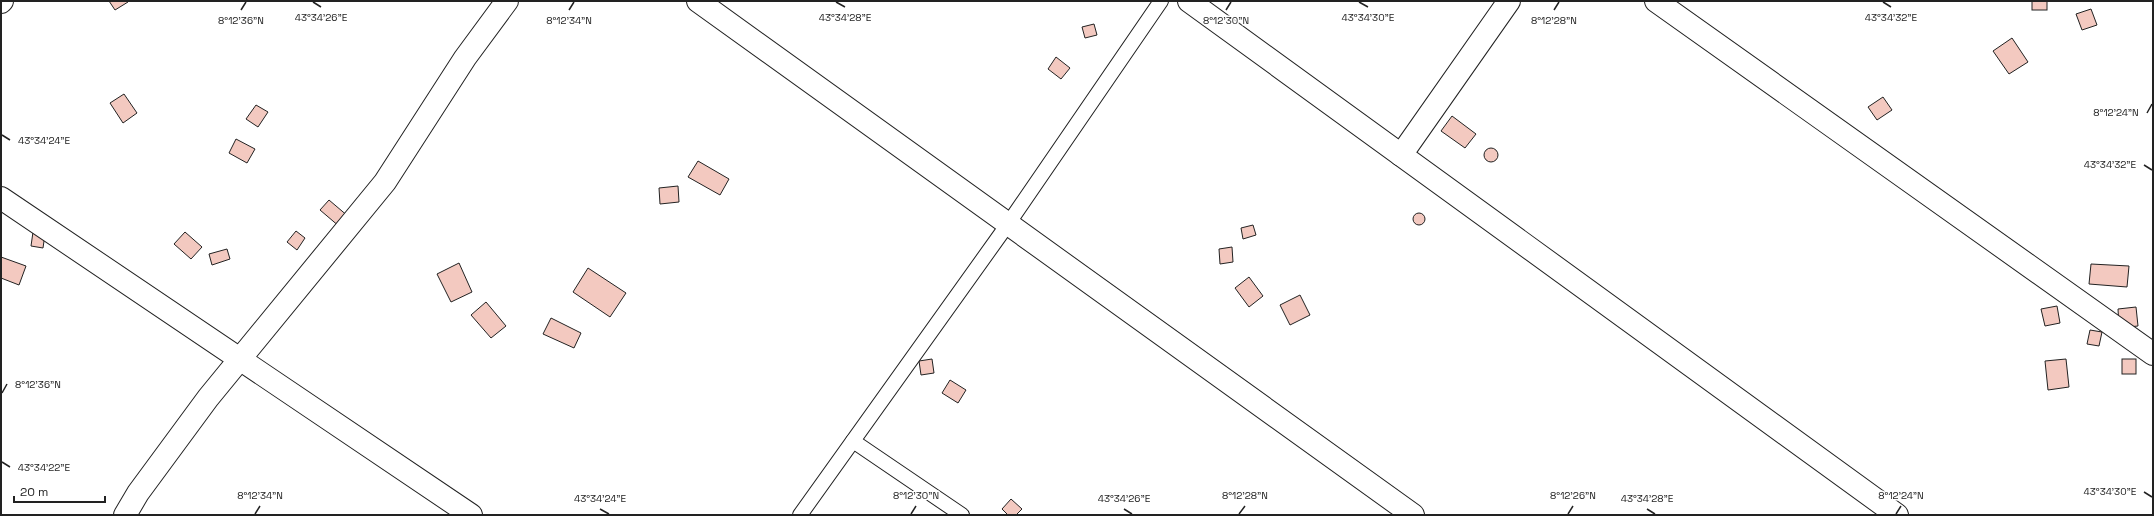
<svg xmlns="http://www.w3.org/2000/svg" width="2154" height="516" viewBox="0 0 2154 516" font-family="'Space Grotesk',sans-serif">
  <style>
    .building { fill: #f3c9c0; stroke: #222 }
    .lines { fill: none; stroke-linecap: round; stroke-linejoin: round }
    .service-casing { stroke: #222; stroke-width: 16 }
    .minor-casing { stroke: #222; stroke-width: 24 }
    .service { stroke: #fff; stroke-width: 14 }
    .minor { stroke: #fff; stroke-width: 22 }
    .ticks { fill: none; stroke: #222; stroke-width: 1.5 }
    .ticks-label { font-size: 10px; text-anchor: middle; fill: #222; stroke: #fff; stroke-width: 3; stroke-linejoin: round; paint-order: stroke }
  </style>
  <rect width="100%" height="100%" fill="#fff"/>
  <g class="building">
    <polygon points="109,1 127,1 128,2 115,10"/>
    <rect x="2032" y="1" width="15" height="9"/>
    <polygon points="2091,9 2097,25 2082,30 2076,14"/>
    <polygon points="1094,24 1097,35 1085,38 1082,27"/>
    <polygon points="2012,38 2028,62 2009,74 1993,51"/>
    <polygon points="1056,57 1070,68 1061,79 1048,69"/>
    <polygon points="124,94 137,113 123,123 110,103"/>
    <polygon points="1883,97 1892,110 1877,120 1868,107"/>
    <polygon points="256,105 268,112 258,127 246,119"/>
    <polygon points="1452,116 1476,134 1465,148 1441,131"/>
    <polygon points="236,139 255,149 247,163 229,153"/>
    <circle cx="1491" cy="155" r="7"/>
    <polygon points="698,161 729,179 720,195 688,177"/>
    <polygon points="678,186 679,202 660,204 659,188"/>
    <polygon points="329,200 349,217 340,227 320,210"/>
    <circle cx="1419" cy="219" r="6"/>
    <polygon points="1253,225 1256,235 1243,239 1241,228"/>
    <polygon points="296,231 305,238 297,250 287,242"/>
    <polygon points="33,232 45,234 43,248 31,246"/>
    <polygon points="185,232 202,247 191,259 174,244"/>
    <polygon points="1232,247 1233,262 1220,264 1219,249"/>
    <polygon points="227,249 230,259 212,265 209,254"/>
    <polygon points="1,257 26,266 19,285 1,278"/>
    <polygon points="459,263 472,292 451,302 437,274"/>
    <polygon points="2091,264 2129,266 2127,287 2089,284"/>
    <polygon points="588,268 626,293 610,317 573,292"/>
    <polygon points="1249,277 1263,296 1249,307 1235,288"/>
    <polygon points="1300,295 1310,315 1290,325 1280,305"/>
    <polygon points="486,302 506,326 491,338 471,315"/>
    <polygon points="2057,306 2060,323 2045,326 2041,309"/>
    <polygon points="2136,307 2138,326 2119,328 2118,309"/>
    <polygon points="551,318 581,333 574,348 543,334"/>
    <polygon points="2090,330 2102,332 2099,346 2087,344"/>
    <polygon points="932,359 934,373 921,375 919,361"/>
    <polygon points="2066,359 2069,387 2048,390 2045,361"/>
    <rect x="2122" y="359" width="14" height="15"/>
    <polygon points="950,380 966,390 958,403 942,393"/>
    <polygon points="1011,499 1022,509 1016,515 1008,515 1002,509"/>
  </g>
  <g class="lines">
    <g class="service-casing">
      <g id="service">
        <polyline points="853,441 962,515"/>
        <polyline points="800,515 1008,224 1161,1"/>
      </g>
    </g>
    <g class="minor-casing">
      <g id="minor">
        <polyline points="698,1 1413,515"/>
        <polyline points="1189,1 1897,515"/>
        <polyline points="1656,1 2153,354"/>
        <polyline points="1,2 2,1"/>
        <polyline points="1401,155 1509,1"/>
        <polyline points="1,198 471,515"/>
        <polyline points="125,515 138,493 208,398 385,182 465,58 507,1"/>
      </g>
    </g>
    <use href="#service" class="service"/>
    <use href="#minor" class="minor"/>
  </g>
  <path class="ticks" d="M313,2L321,7M836,2L845,7M1359,2L1368,7M1883,2L1891,7M241,10L246,2M569,10L574,2M1226,10L1231,2M1554,10L1559,2M2147,113L2152,104M2,135L10,140M2144,165L2152,170M2,393L7,384M2,462L10,467M2144,492L2152,497M600,509L609,514M1124,509L1132,514M1647,509L1655,514M255,514L260,506M911,514L916,506M1239,514L1245,506M1568,514L1573,506M1896,514L1901,506"/>
  <g class="ticks-label">
    <text x="321" y="21">43°34'26"E</text>
    <text x="845" y="21">43°34'28"E</text>
    <text x="1368" y="21">43°34'30"E</text>
    <text x="1891" y="21">43°34'32"E</text>
    <text x="241" y="24">8°12'36"N</text>
    <text x="569" y="24">8°12'34"N</text>
    <text x="1226" y="24">8°12'30"N</text>
    <text x="1554" y="24">8°12'28"N</text>
    <text x="2116" y="116">8°12'24"N</text>
    <text x="44" y="144">43°34'24"E</text>
    <text x="2110" y="168">43°34'32"E</text>
    <text x="38" y="388">8°12'36"N</text>
    <text x="44" y="471">43°34'22"E</text>
    <text x="2110" y="495">43°34'30"E</text>
    <text x="260" y="499">8°12'34"N</text>
    <text x="916" y="499">8°12'30"N</text>
    <text x="1245" y="499">8°12'28"N</text>
    <text x="1573" y="499">8°12'26"N</text>
    <text x="1901" y="499">8°12'24"N</text>
    <text x="600" y="502">43°34'24"E</text>
    <text x="1124" y="502">43°34'26"E</text>
    <text x="1647" y="502">43°34'28"E</text>
  </g>
  <rect width="2154" height="516" fill="none" stroke="#222222" stroke-width="4"/>
  <path d="M14 496v6h91v-6" fill="none" stroke="#222222" stroke-width="2"/>
  <text x="20" y="496" font-size="12" fill="#222222" stroke="#ffffff" stroke-width="3" paint-order="stroke">20 m</text>
</svg>
